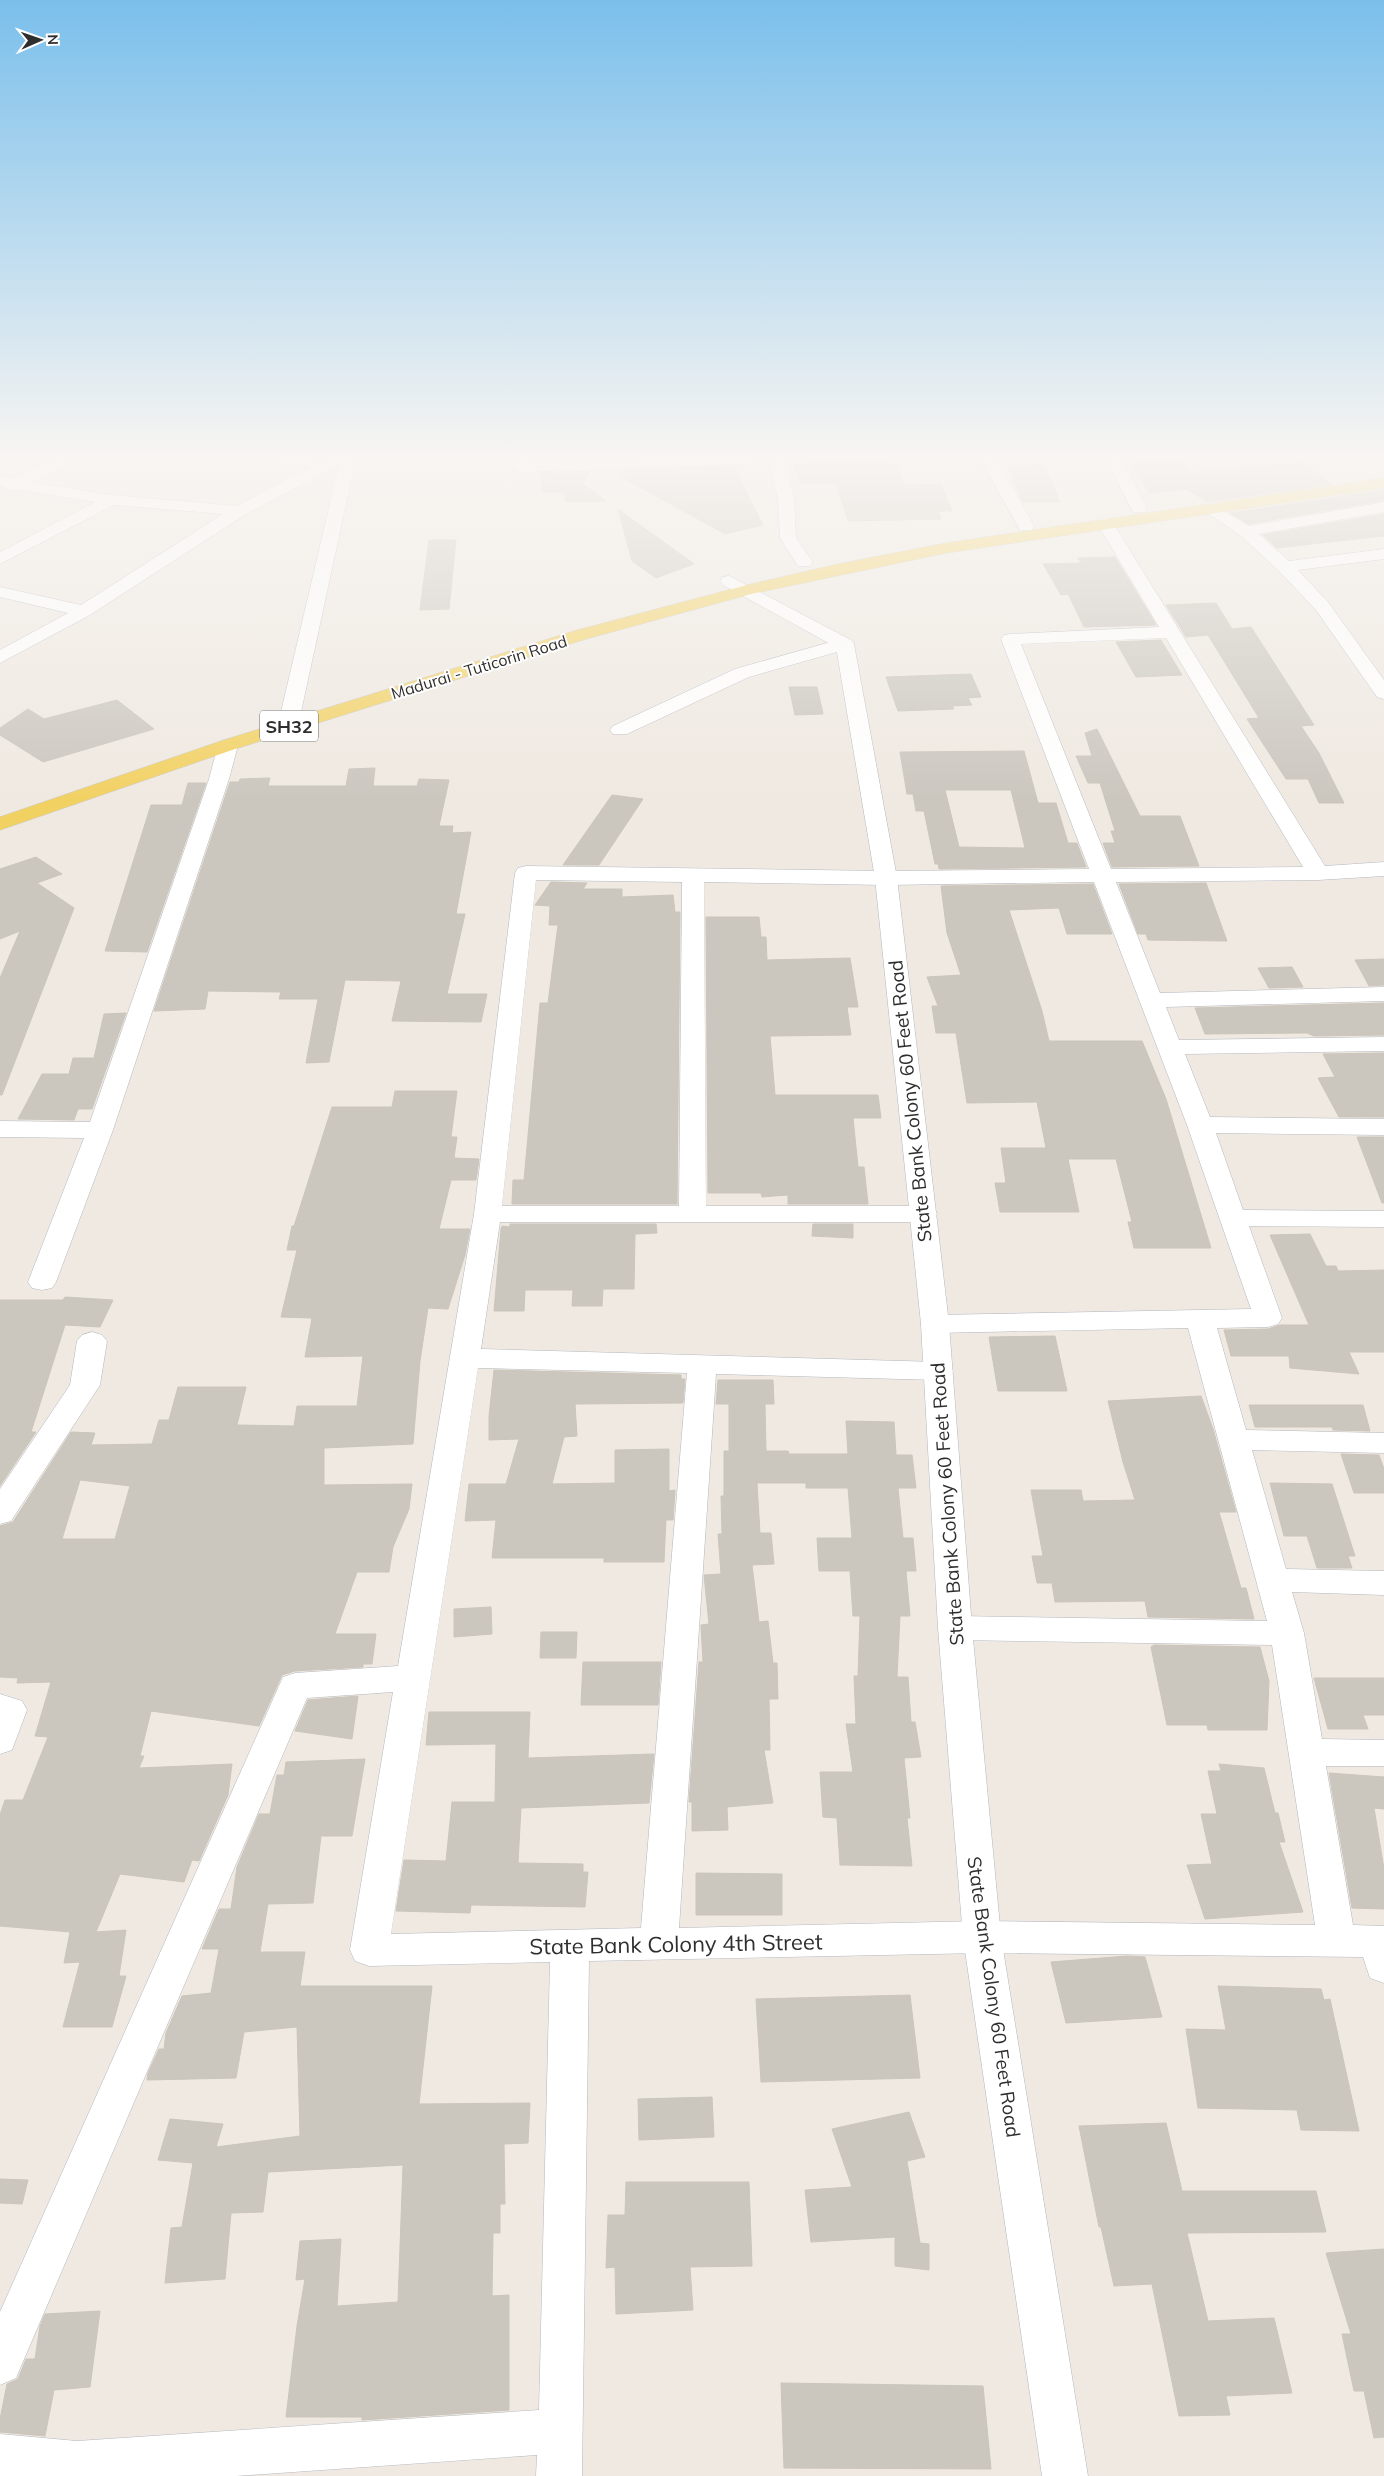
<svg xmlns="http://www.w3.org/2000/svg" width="1384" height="2476" viewBox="0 0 1384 2476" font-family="Mulish,sans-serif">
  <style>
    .building { fill: #cbc7bf; stroke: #cbc5ba; fill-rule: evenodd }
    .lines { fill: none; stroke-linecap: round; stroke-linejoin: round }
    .minor-casing { stroke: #b4b7c1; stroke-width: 1 }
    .tertiary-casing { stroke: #b4b7c1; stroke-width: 1 }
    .primary-casing { stroke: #c9c9c9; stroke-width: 1 }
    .minor { fill: #fff; fill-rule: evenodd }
    .tertiary { fill: #fff; fill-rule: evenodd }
    .primary { fill: #f2d163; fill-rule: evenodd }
    .labels { text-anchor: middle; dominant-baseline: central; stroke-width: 4; stroke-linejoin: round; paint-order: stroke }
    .far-street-label { font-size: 16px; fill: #2e2e2e; stroke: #fff }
    .shield { fill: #fff; stroke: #6d6d6d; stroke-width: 1 }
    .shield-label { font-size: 18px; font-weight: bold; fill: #2e2e2e }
    .street-label { font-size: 19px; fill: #2e2e2e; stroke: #fff }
    .near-street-label { font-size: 22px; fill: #2e2e2e; stroke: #fff }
  </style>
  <rect width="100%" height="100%" fill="#efe9e1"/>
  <g class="building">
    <polygon points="623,453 726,453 623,457"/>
    <polygon points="862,453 891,453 904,485 941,484 952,511 938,511 941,519 848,521 836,483 801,484 793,463 865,461"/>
    <polygon points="1179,454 1189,473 1302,462 1332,484 1207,502 1187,489 1150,493 1127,456"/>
    <polygon points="1044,464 1060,502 1023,502 1008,467"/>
    <polygon points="733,466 763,525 725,534 621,477 622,470"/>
    <polygon points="591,471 583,484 606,501 566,502 564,492 542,492 541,473"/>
    <polygon points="1384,490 1384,500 1249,524 1230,513"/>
    <polygon points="618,509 694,564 656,578 632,561"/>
    <polygon points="1384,514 1384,536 1277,548 1263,535"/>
    <polygon points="429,540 456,540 449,609 420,610"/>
    <polygon points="1115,557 1156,625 1084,627 1068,594 1061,595 1043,564 1081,563 1078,558"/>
    <polygon points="1216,603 1232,629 1251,627 1314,725 1301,726 1319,753 1344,803 1319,803 1308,779 1286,779 1247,719 1259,718 1208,635 1186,637 1166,605"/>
    <polygon points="1161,640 1182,675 1136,677 1116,642"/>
    <polygon points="971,674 981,697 968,698 972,705 952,706 954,709 898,711 886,677"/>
    <polygon points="789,687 817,687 823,714 795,715"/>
    <polygon points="117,700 154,729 43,762 0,735 0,728 28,709 44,719"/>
    <polygon points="1097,729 1140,816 1180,816 1199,866 1112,867 1103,843 1115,843 1111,831 1115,831 1100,783 1088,783 1076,756 1092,756 1085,733"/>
    <path d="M1024,751L1038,803H1056L1068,843H1077L1086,867L939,869L938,864H935L924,811H916L913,794H907L900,752ZM945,790H1011L1025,848L959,847Z"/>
    <polygon points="375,768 373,786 417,786 419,779 449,780 439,826 453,826 452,833 471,832 456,914 465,914 447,994 487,994 481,1022 392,1021 401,981 345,980 329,1062 306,1063 318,999 279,999 281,992 208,991 205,1009 154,1011 230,782 239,782 240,779 270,778 268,786 346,786 349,769"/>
    <polygon points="188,783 206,783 147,952 105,951 151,805 182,805"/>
    <polygon points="612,795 643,799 599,865 563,865"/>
    <polygon points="36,857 62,874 37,883 74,908 2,1095 0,1095 0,978 20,931 0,939 0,869"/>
    <polygon points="551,882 587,883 583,889 622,889 622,897 673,895 675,912 680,912 677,1204 512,1204 513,1180 524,1180 540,1003 548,1003 558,925 549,925 550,906 535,905"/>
    <polygon points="1206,883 1227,941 1148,940 1146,934 1138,934 1119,884"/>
    <polygon points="1093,884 1112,934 1067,934 1059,908 1009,910 1042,1011 1049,1041 1142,1041 1166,1099 1211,1248 1134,1248 1128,1222 1132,1222 1116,1159 1068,1159 1079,1212 1000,1212 995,1183 1006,1183 1001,1148 1046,1148 1037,1102 967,1103 956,1033 936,1033 932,1006 938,1006 927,977 961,975 947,933 941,886"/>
    <polygon points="706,917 759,917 761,937 766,937 767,960 850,958 858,1007 847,1007 851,1035 770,1036 775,1095 878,1095 881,1118 853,1118 858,1167 864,1167 868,1204 788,1204 788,1195 762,1197 761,1193 708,1193"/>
    <polygon points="1384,959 1384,985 1369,986 1355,960"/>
    <polygon points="1292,967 1303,987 1269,988 1258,968"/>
    <polygon points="1384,1003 1384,1035 1314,1036 1307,1033 1205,1034 1195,1008"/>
    <polygon points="126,1013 92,1109 78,1109 74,1120 18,1119 42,1074 69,1074 73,1058 94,1058 104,1014"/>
    <polygon points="1384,1053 1384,1117 1339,1117 1318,1078 1335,1077 1323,1054"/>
    <path d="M395,1091H457L451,1137H457L454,1158L479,1159L476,1180H451L439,1229H470L465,1255L448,1309L428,1308L420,1361L413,1444L324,1448V1485L412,1484L409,1509L393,1547L389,1572H357L335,1634H376L372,1664H363V1667L295,1671L282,1675L259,1726L151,1711L140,1756H144L139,1768L232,1764L228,1795L199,1861L192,1860L184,1882L120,1874L96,1932L126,1930L119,1976H126L112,2027H63L80,1962L64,1963L70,1932L0,1926V1815L5,1800H23L48,1737L35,1736L51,1682L17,1683L18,1678L0,1677V1526L13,1522L71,1432L95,1433L91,1445L152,1444L159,1420H169L178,1387H246L237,1425L294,1426L297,1406H357L363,1356L305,1357L312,1318L281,1317L297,1250H287L292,1226H294L332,1107H392ZM80,1480L130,1486L115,1539H62Z"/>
    <polygon points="1357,1137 1384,1137 1384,1203 1382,1203"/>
    <polygon points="510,1224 656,1224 657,1233 635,1234 634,1289 603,1289 602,1306 572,1306 573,1290 525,1290 524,1311 494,1311 501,1229 502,1226 510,1227"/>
    <polygon points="813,1224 853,1224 853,1238 812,1236"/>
    <polygon points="1310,1234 1326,1266 1336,1266 1338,1271 1384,1270 1384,1352 1349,1352 1359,1374 1290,1368 1289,1356 1231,1356 1224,1330 1268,1329 1280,1325 1309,1325 1270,1235"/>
    <polygon points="65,1297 113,1300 100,1327 65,1325 31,1432 36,1432 0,1486 0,1300 63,1300"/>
    <polygon points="1055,1336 1067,1391 998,1391 989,1337"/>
    <polygon points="494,1370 681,1375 681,1379 685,1379 683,1403 575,1404 577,1436 564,1437 552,1484 615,1483 615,1450 669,1449 669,1491 675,1490 673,1520 666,1520 664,1562 604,1562 604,1558 492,1558 496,1520 465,1521 469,1484 506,1484 519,1439 489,1440 489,1416"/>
    <polygon points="718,1380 773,1380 774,1404 765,1404 766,1451 788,1451 789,1454 848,1454 846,1421 894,1422 896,1455 912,1455 916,1488 898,1488 903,1538 913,1538 916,1571 906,1571 910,1616 900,1616 897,1677 908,1677 911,1722 915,1722 921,1757 904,1758 910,1818 907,1818 912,1866 840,1865 837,1818 823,1817 820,1772 853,1772 846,1724 856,1724 854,1676 858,1676 860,1616 853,1616 850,1571 819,1571 817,1538 852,1538 848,1488 806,1488 806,1483 757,1483 760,1533 771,1533 774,1564 752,1565 759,1622 768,1621 773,1663 777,1663 778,1699 769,1699 770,1750 764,1750 773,1803 727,1807 728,1830 692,1831 692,1802 689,1802 699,1662 703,1662 701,1625 709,1624 704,1575 721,1574 718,1534 722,1534 721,1496 724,1496 724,1451 729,1451 729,1404 716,1404"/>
    <polygon points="1201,1396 1213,1429 1236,1512 1219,1512 1241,1588 1246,1588 1254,1619 1148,1617 1145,1601 1055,1602 1052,1583 1037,1583 1032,1556 1043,1556 1031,1490 1081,1490 1083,1501 1135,1500 1123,1462 1108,1401"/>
    <polygon points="1249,1405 1363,1405 1370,1431 1333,1430 1332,1427 1255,1427"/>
    <polygon points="1341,1454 1379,1455 1384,1469 1384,1493 1354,1493"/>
    <polygon points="1270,1483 1332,1484 1355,1556 1348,1556 1352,1568 1317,1568 1307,1536 1284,1536"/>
    <polygon points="491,1607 492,1634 454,1637 454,1609"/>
    <polygon points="541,1632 577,1632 576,1658 540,1658"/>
    <polygon points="1154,1645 1260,1647 1269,1681 1267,1730 1208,1730 1207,1725 1167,1725 1151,1647"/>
    <polygon points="583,1662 661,1662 658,1705 581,1705"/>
    <polygon points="1314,1678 1384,1678 1384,1715 1363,1715 1368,1729 1328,1729"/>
    <polygon points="358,1696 352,1739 295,1731 308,1700"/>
    <polygon points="429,1712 530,1712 528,1758 654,1754 649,1803 521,1808 518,1863 583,1864 583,1872 588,1872 585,1907 471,1905 470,1913 396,1911 404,1860 446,1861 452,1802 495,1802 496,1744 426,1745"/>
    <polygon points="365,1759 352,1836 321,1836 313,1903 268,1904 260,1952 305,1952 300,1986 432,1986 419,2104 530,2103 528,2143 504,2144 505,2204 500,2204 500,2233 493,2233 492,2296 509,2295 509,2410 362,2420 362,2417 286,2417 297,2326 305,2279 296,2280 300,2241 341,2239 337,2306 398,2302 403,2165 268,2172 263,2212 231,2213 225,2279 165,2283 171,2228 182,2227 193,2163 158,2160 170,2119 223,2124 216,2147 300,2136 297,2027 244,2032 236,2078 147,2080 148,2073 159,2049 164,2049 166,2033 182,1996 211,1993 219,1949 202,1949 219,1909 231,1909 237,1867 259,1814 270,1814 277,1775 284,1775 286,1762"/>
    <polygon points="1219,1764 1264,1768 1275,1813 1278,1813 1285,1842 1279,1842 1303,1912 1205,1919 1187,1865 1212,1864 1201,1814 1217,1814 1208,1771 1221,1771"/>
    <polygon points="1329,1773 1384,1777 1384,1809 1374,1808 1384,1869 1384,1909 1352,1908"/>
    <polygon points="696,1873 782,1874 782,1915 696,1915"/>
    <polygon points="1127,1956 1145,1957 1162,2017 1066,2023 1051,1962"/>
    <polygon points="1218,1986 1321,1989 1324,2000 1330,1999 1359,2131 1301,2130 1297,2110 1198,2108 1186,2029 1226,2030"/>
    <polygon points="910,1995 920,2078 761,2082 756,1999"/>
    <polygon points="712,2097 714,2137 639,2140 638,2099"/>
    <polygon points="909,2112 925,2157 907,2161 920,2243 929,2244 929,2270 895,2266 895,2237 811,2242 805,2190 852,2187 832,2129"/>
    <polygon points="1166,2123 1182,2191 1316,2191 1326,2232 1187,2233 1208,2321 1274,2318 1292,2393 1226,2396 1230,2415 1179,2416 1152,2284 1114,2286 1101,2227 1099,2227 1079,2126"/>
    <polygon points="0,2179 28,2180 22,2204 0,2203"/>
    <polygon points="626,2182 749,2182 752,2266 690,2267 693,2310 616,2314 615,2267 606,2268 608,2215 625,2215"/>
    <polygon points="1384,2249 1384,2437 1374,2438 1364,2391 1354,2391 1342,2334 1351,2334 1326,2253"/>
    <polygon points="100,2311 90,2387 54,2390 45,2436 0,2432 0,2419 7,2384 18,2379 26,2359 35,2359 40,2326 45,2314"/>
    <polygon points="781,2383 983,2386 991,2469 784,2468"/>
  </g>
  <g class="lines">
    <g class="minor-casing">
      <g id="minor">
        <polygon points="66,453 86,453 83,456 31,482 111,495 237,506 311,467 217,458 209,453 265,453 326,459 337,453 357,453 301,712 298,716 284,716 281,712 339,465 246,514 90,615 0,663 0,650 68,613 0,597 0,587 81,605 223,514 114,505 0,564 0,552 95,502 17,489 12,490 0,486 0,476 13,478"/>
        <polygon points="518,453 534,453 531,462 783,453 794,499 796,538 813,562 810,566 798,566 780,538 778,499 770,463 521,472 513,467"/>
        <polygon points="977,453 993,453 1034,526 1032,530 1020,530"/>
        <polygon points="1103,453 1119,453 1147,509 1145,512 1133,512"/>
        <polygon points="1384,502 1384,512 1259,534 1289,561 1384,549 1384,559 1298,570 1328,602 1384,680 1384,699 1377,697 1316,610 1279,571 1240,535 1200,508 1202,505 1214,505 1249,526"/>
        <path d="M1105,518L1111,520L1113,523L1325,866L1384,862V876L1318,880L1116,882L1160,993L1384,987V1001L1166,1007L1179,1040L1384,1037V1051L1185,1054L1210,1117L1384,1119V1135L1216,1133L1243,1210L1384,1211V1227L1249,1226L1282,1318L1278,1324L1268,1327L1217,1328L1246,1430L1384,1433V1453L1252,1450L1286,1569L1384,1571V1595L1292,1592L1304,1633L1322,1739L1384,1740V1766H1326L1353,1925L1384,1926V1983L1370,1978L1363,1957L982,1953L589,1961L582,2476H536L537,2455L236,2476H0V2434L77,2441L539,2410L550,1962L369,1966L355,1961L350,1950L393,1692L307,1698L16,2378L0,2385V2312L283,1677L295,1673L398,1666L474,1214L515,873L518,868L526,866L886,871L1089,869L1001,639L1004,635L1010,634L1159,627L1097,523L1099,520ZM1166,638L1303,867L1111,869L1021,644ZM536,880L682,882L679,1206H502ZM704,882L886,885L1094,882L1187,1125L1251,1309L935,1315L925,1318L921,1324L925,1330L935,1333L1188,1328L1267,1621L955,1616L943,1620L938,1628L943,1636L955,1640L1272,1645L1315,1925L982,1921L679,1928L716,1374L938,1380L948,1378L953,1371L948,1364L938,1362L481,1349L500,1222H923L933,1220L937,1214L933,1208L923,1206H706ZM478,1368L687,1373L641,1928L391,1934Z"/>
        <polygon points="845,638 851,640 854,644 851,648 749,677 627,734 613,734 610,730 613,726 735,669"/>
        <polygon points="228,739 235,741 238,745 229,779 113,1130 56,1282 52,1288 42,1290 32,1288 28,1282 84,1138 0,1137 0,1121 90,1122 209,779 218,745 221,741"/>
        <polygon points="92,1332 102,1335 107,1341 100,1385 11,1521 0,1524 0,1489 70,1385 77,1341 82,1335"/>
        <polygon points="0,1694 22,1701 27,1710 12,1750 0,1754"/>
      </g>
    </g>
    <g class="tertiary-casing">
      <polygon id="tertiary" points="729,576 851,640 854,644 897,878 949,1324 972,1628 1001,1937 1088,2476 1042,2476 963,1937 938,1628 921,1324 875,878 836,647 723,585 720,581 723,577"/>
    </g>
    <g class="primary-casing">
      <polygon id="primary" points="1384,478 1384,488 946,553 751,594 586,639 235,749 0,830 0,817 221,741 574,631 747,585 838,564 946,543"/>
    </g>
    <use href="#minor" class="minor"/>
    <use href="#tertiary" class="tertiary"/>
    <use href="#primary" class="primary"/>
  </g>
  <linearGradient id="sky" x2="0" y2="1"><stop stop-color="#7abfeb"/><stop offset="0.57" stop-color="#f8f5f2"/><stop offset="1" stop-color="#f8f5f2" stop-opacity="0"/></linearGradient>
  <rect width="1384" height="800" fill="url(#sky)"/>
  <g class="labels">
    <g class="far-street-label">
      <text transform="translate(479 667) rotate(-17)">Madurai - Tuticorin Road</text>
    </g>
    <rect class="shield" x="260" y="710.5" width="58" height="31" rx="4"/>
    <g class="shield-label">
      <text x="289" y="726">SH32</text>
    </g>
    <g class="street-label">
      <text transform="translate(910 1101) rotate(-96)">State Bank Colony 60 Feet Road</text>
      <text transform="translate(947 1504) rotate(-94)">State Bank Colony 60 Feet Road</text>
      <text transform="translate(994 1997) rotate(82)">State Bank Colony 60 Feet Road</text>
    </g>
    <g class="near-street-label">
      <text transform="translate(676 1944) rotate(-1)">State Bank Colony 4th Street</text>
    </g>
  </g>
  <g transform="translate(40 40) rotate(88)" stroke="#ffffff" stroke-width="4" paint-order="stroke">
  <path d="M0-4L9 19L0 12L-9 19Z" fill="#2e2e2e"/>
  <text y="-8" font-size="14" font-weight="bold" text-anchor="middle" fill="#2e2e2e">N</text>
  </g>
</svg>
